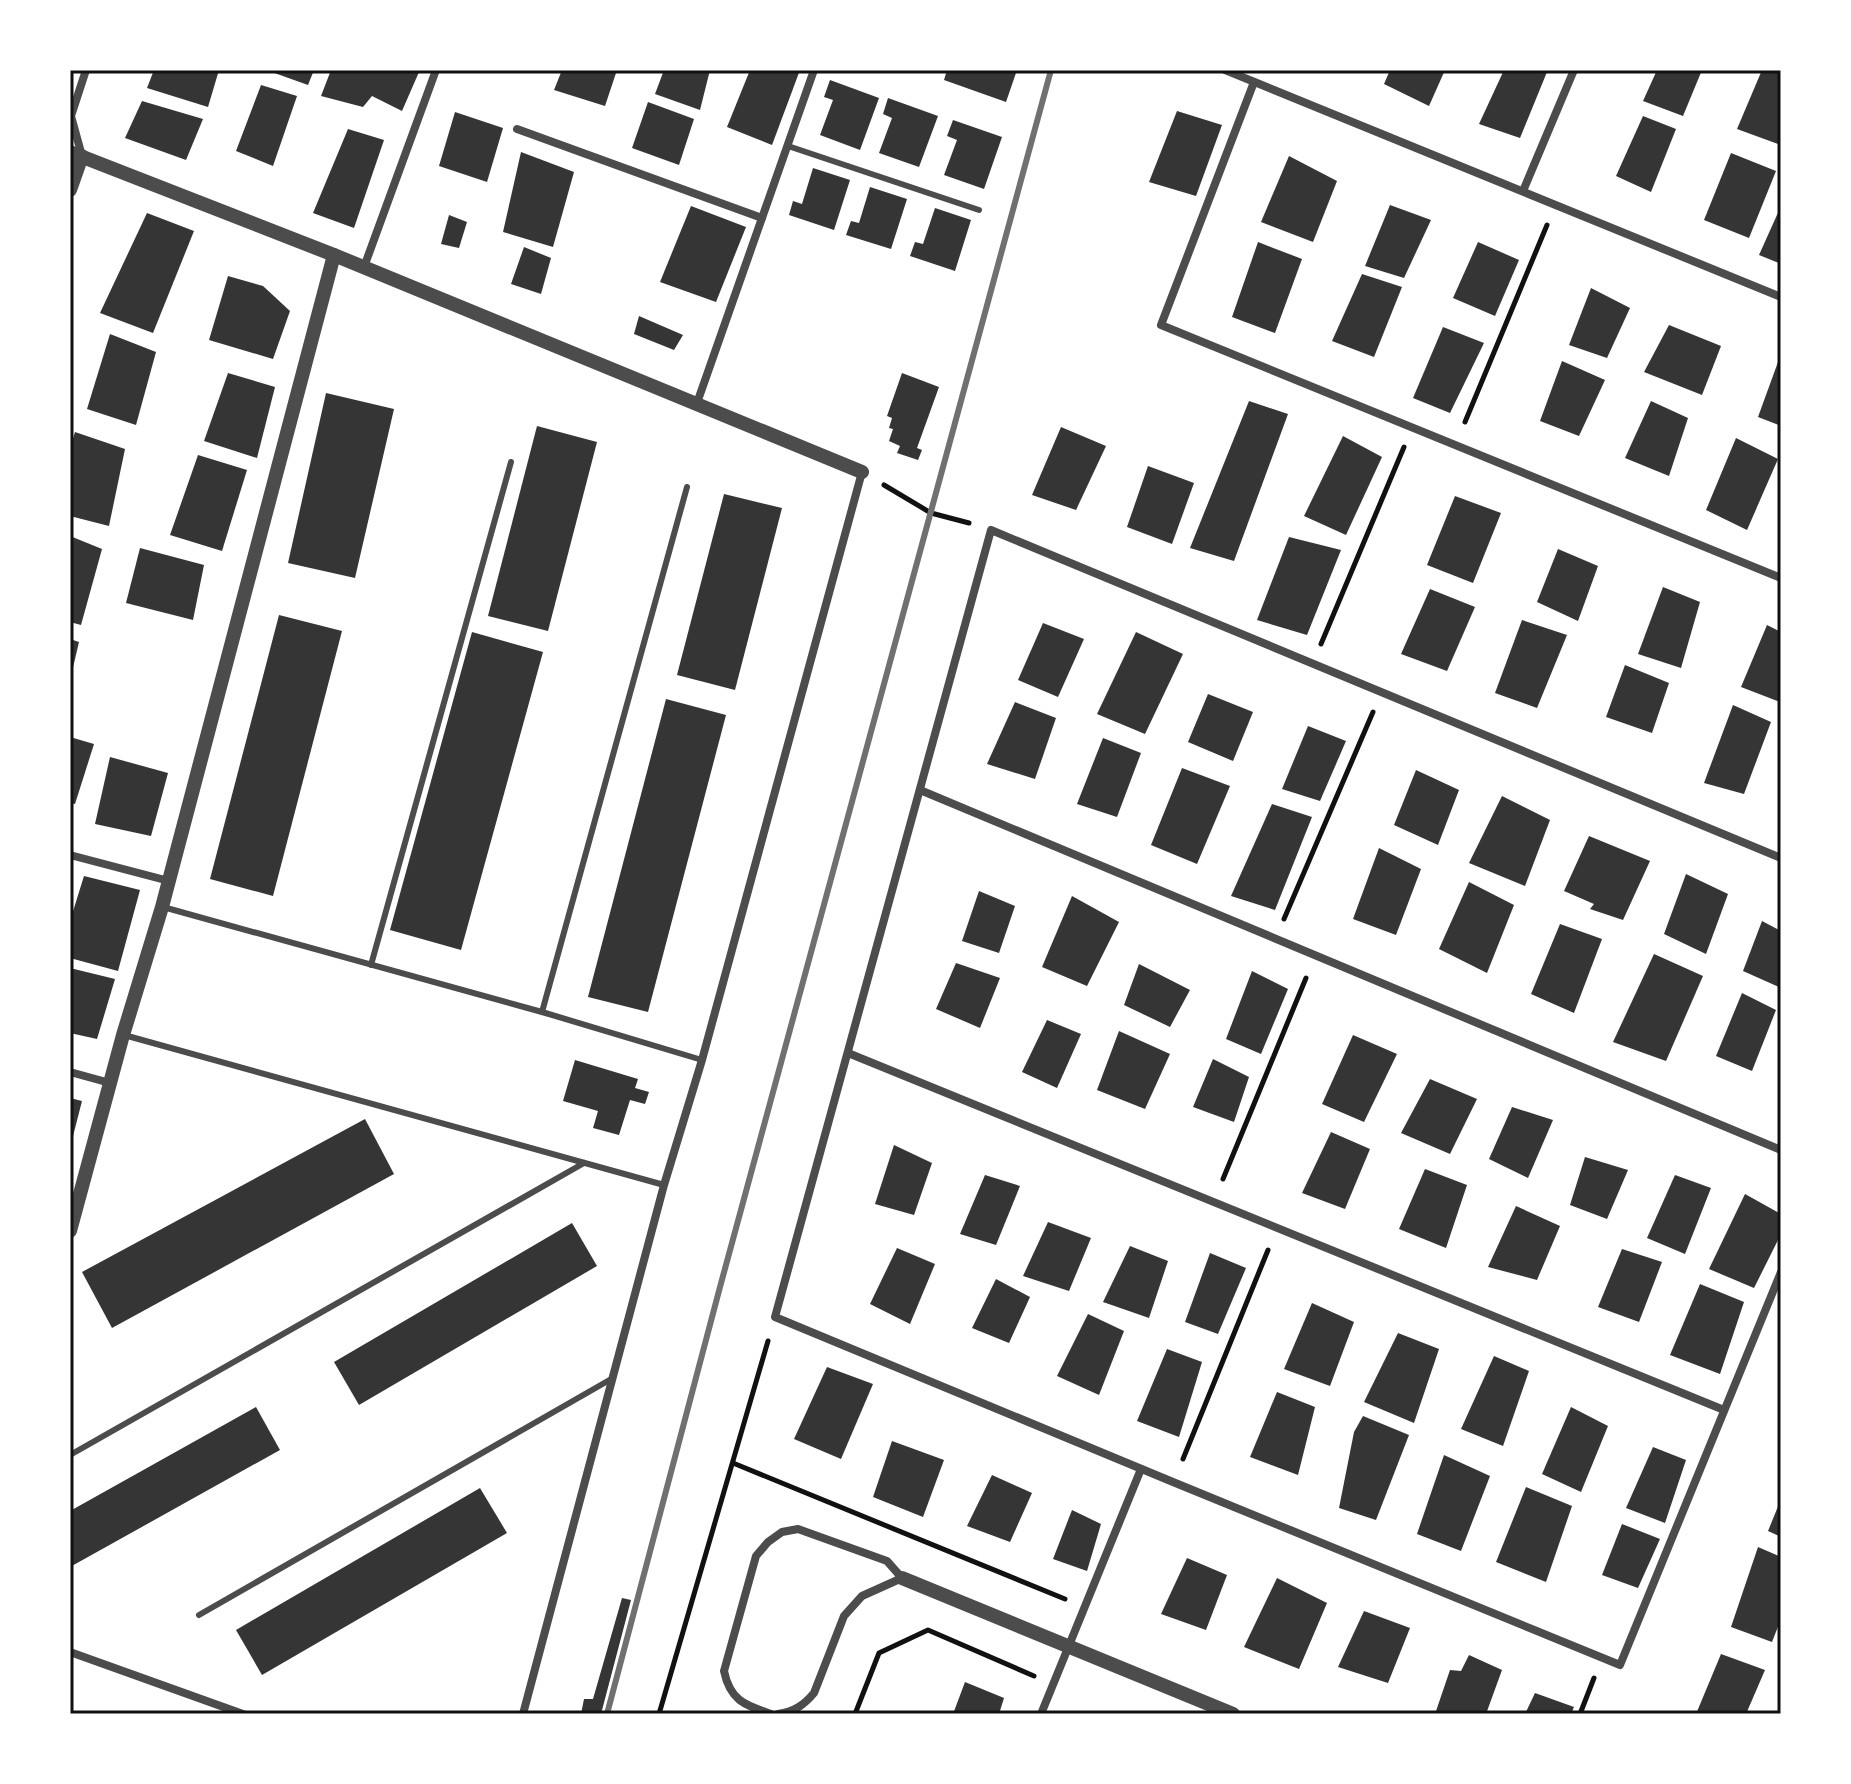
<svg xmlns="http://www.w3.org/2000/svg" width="1851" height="1784" viewBox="0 0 1851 1784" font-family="'Asap Condensed',sans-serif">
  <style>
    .building { fill: #353535 }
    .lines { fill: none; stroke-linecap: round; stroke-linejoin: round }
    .path { stroke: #111; stroke-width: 5 }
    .service { stroke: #4c4c4c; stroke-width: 6 }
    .minor { stroke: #4c4c4c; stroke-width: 8 }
    .tertiary { stroke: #4c4c4c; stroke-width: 14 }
    .rail { stroke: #707070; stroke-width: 6 }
    .neatline { fill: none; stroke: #111; stroke-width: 3 }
  </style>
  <rect width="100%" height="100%" fill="#fff"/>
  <g class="building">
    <polygon points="154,70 219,70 208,107 147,88"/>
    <polygon points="266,70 314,70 308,85"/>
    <polygon points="331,70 415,70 419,72 402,111 372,96 363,107 321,96"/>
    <polygon points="562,70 617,70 605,106 554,90"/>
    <polygon points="664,70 710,70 700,110 655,94"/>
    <polygon points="750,70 800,70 772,145 727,127"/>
    <polygon points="947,70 1017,70 1006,102 944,80"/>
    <polygon points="1390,70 1445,70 1429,106 1384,84"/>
    <polygon points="1504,70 1540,70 1547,72 1520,138 1479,124"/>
    <polygon points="1657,70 1702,70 1683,116 1643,101"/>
    <polygon points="1762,70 1781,70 1781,145 1737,129"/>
    <polygon points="830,80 879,98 860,150 820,135 833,100 824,97"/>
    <polygon points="261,85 297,96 273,166 236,151"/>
    <polygon points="888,98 938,116 919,167 879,153 892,118 883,114"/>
    <polygon points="142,101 203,119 186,160 125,138"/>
    <polygon points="648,102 694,119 679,165 632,148"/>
    <polygon points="1177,111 1222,125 1196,196 1149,182"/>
    <polygon points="455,112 503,128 487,182 439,166"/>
    <polygon points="1643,116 1676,129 1651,192 1616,176"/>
    <polygon points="953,120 1002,137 984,189 944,175 957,140 947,136"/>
    <polygon points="348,129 384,140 354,228 313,213"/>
    <polygon points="521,152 574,172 553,247 503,232"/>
    <polygon points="1731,153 1776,171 1749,238 1704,220"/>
    <polygon points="1289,156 1337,181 1313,242 1261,222"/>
    <polygon points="813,168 850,180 834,230 789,215 793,201 802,204"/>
    <polygon points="870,187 907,199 891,249 846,235 851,221 859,223"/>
    <polygon points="1390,205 1431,220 1404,278 1365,266"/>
    <polygon points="691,206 746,227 716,302 660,282"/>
    <polygon points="1781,206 1781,264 1759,255"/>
    <polygon points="935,208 971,220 955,271 910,256 915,242 923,244"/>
    <polygon points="147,213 194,231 153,333 100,313"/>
    <polygon points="449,215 467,222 459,248 441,244"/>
    <polygon points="1258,242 1302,259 1275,333 1232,317"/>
    <polygon points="1478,242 1519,260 1495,316 1453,298"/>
    <polygon points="524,247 551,258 541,294 511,284"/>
    <polygon points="1362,274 1402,287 1374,357 1332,341"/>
    <polygon points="228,276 263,286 290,311 273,359 209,340"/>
    <polygon points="1591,288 1630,308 1607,358 1569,345"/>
    <polygon points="639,316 683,335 674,350 634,334"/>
    <polygon points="1669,325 1721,346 1702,395 1644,372"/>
    <polygon points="1443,327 1484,343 1450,413 1413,398"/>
    <polygon points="110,334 156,352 136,425 87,409"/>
    <polygon points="1562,361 1605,380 1579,436 1540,421"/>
    <polygon points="1778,362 1781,363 1781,426 1758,417"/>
    <polygon points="228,373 275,387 257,458 204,441"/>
    <polygon points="902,373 939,387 917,448 922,450 918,460 897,453 900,446 889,441 893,429 889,428 892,418 887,416"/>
    <polygon points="326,393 394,409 355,578 288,563"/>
    <polygon points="1249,401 1288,414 1234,561 1190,548"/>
    <polygon points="1651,401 1688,418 1669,476 1625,458"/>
    <polygon points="537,426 597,442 548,631 488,616"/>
    <polygon points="1061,427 1106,446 1076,510 1032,495"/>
    <polygon points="75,432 125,449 109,526 70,516 70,448"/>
    <polygon points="1343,436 1382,457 1346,535 1304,516"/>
    <polygon points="1736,438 1778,459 1747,530 1706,510"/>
    <polygon points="198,455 247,470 222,551 170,535"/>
    <polygon points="1148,466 1194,483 1172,544 1127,527"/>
    <polygon points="724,494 782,508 735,690 677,675"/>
    <polygon points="1455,496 1501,513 1473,583 1427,565"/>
    <polygon points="70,536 102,549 81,625 70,622"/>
    <polygon points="1289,537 1341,550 1307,635 1257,620"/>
    <polygon points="140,548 204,565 193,620 126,603"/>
    <polygon points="1558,549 1598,566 1578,621 1537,602"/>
    <polygon points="1663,587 1700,602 1681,668 1638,654"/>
    <polygon points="1430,589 1475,607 1447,671 1401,654"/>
    <polygon points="279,615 342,631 273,896 210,879"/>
    <polygon points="1522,620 1567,635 1537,708 1495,693"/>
    <polygon points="1043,623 1084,639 1058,697 1018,680"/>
    <polygon points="1767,625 1781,632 1780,702 1741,687"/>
    <polygon points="472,632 543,652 461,950 390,930"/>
    <polygon points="1136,632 1183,654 1145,734 1097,714"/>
    <polygon points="70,639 79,642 71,676 70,676"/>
    <polygon points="1625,665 1669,683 1652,733 1606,717"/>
    <polygon points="1208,694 1253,712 1233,761 1188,742"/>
    <polygon points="666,699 726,715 648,1012 588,997"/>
    <polygon points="1015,702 1056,718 1035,779 987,764"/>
    <polygon points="1733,705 1771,722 1744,794 1704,783"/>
    <polygon points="1308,726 1346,741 1320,801 1282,789"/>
    <polygon points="70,737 94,744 75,804 70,803"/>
    <polygon points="1103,738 1141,753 1117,817 1077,804"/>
    <polygon points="110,757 168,773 151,836 95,824"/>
    <polygon points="1182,768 1230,786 1197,864 1151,845"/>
    <polygon points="1416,770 1459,790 1438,845 1394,825"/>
    <polygon points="1502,796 1550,820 1525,886 1469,863"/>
    <polygon points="1272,804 1312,817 1275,910 1231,896"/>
    <polygon points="1589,836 1650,861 1623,920 1590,909 1594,904 1564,891"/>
    <polygon points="1379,848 1421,869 1396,935 1353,919"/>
    <polygon points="1686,874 1728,894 1706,954 1664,934"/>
    <polygon points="84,876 140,890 118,971 70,958 70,921"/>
    <polygon points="1469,882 1514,905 1487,973 1439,949"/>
    <polygon points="979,891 1015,906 999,953 962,941"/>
    <polygon points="1072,896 1119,922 1087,986 1042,967"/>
    <polygon points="1762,921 1781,931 1781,988 1743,971"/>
    <polygon points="1560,924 1602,939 1574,1013 1531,994"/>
    <polygon points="1654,954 1703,976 1666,1061 1613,1042"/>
    <polygon points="956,963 1000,978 980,1028 936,1009"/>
    <polygon points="1139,964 1190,990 1170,1027 1124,1005"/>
    <polygon points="70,968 115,979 97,1039 70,1033"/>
    <polygon points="1252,971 1288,989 1261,1054 1226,1039"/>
    <polygon points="1742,993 1776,1010 1752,1071 1716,1056"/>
    <polygon points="1047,1020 1081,1034 1057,1088 1022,1072"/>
    <polygon points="1119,1031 1170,1054 1145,1109 1097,1090"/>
    <polygon points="1353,1035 1397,1054 1364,1122 1322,1104"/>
    <polygon points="1213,1059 1249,1077 1234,1122 1193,1107"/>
    <polygon points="575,1060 638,1079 635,1088 649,1092 645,1104 630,1100 619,1135 593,1128 598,1111 563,1101"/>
    <polygon points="1430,1079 1477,1099 1450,1154 1401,1133"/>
    <polygon points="70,1098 82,1101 71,1144 70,1144"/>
    <polygon points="1512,1107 1553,1120 1528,1178 1489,1159"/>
    <polygon points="365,1119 394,1174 112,1328 82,1272"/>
    <polygon points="1331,1132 1370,1149 1345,1209 1302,1193"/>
    <polygon points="894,1145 932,1163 914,1215 875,1204"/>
    <polygon points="1585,1157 1628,1170 1607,1219 1570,1205"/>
    <polygon points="1425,1169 1467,1185 1446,1248 1399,1229"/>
    <polygon points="985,1175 1020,1186 996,1245 960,1234"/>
    <polygon points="1675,1175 1711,1188 1685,1254 1647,1238"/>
    <polygon points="1745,1194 1781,1214 1781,1234 1754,1288 1709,1269"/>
    <polygon points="1516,1206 1560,1226 1537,1280 1488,1267"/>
    <polygon points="1048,1222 1091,1238 1069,1291 1023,1276"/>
    <polygon points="572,1223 597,1266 359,1405 334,1362"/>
    <polygon points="1130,1246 1168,1261 1149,1318 1103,1302"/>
    <polygon points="897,1248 935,1264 910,1324 870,1304"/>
    <polygon points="1622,1249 1662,1262 1639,1322 1598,1307"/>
    <polygon points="1210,1253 1246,1268 1218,1334 1185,1322"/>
    <polygon points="996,1279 1030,1297 1009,1343 972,1328"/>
    <polygon points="1700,1284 1744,1302 1720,1374 1670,1355"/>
    <polygon points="1312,1303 1354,1322 1330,1386 1284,1369"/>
    <polygon points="1088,1314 1124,1331 1099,1395 1057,1376"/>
    <polygon points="1398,1333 1439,1349 1414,1423 1364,1402"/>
    <polygon points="1167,1349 1202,1362 1179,1437 1137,1421"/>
    <polygon points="1494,1356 1529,1371 1503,1446 1461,1429"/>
    <polygon points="827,1367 873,1384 841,1459 794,1439"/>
    <polygon points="1277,1392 1315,1407 1298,1475 1250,1457"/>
    <polygon points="256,1407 280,1450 70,1567 70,1511"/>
    <polygon points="1571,1407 1608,1426 1581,1492 1542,1474"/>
    <polygon points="1363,1416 1409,1435 1376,1520 1339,1508 1354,1432"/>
    <polygon points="892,1441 944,1460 923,1517 873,1497"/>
    <polygon points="1653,1447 1686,1460 1665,1523 1626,1508"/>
    <polygon points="1444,1455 1490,1476 1461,1551 1417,1534"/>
    <polygon points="992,1475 1032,1493 1010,1542 967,1526"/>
    <polygon points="1526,1487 1572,1506 1546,1582 1496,1562"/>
    <polygon points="480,1488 507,1533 262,1675 236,1630"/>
    <polygon points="1781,1499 1781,1537 1768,1531"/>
    <polygon points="1072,1510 1101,1524 1087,1571 1053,1559"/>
    <polygon points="1622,1524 1660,1539 1638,1588 1602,1575"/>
    <polygon points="1758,1547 1781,1557 1781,1619 1772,1642 1731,1627"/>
    <polygon points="1187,1558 1227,1575 1206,1630 1161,1614"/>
    <polygon points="1277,1578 1327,1603 1299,1669 1244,1647"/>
    <polygon points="622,1598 631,1600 601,1714 581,1714 584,1699 593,1699"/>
    <polygon points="1364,1611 1410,1628 1388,1683 1338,1667"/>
    <polygon points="1721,1654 1765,1670 1746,1714 1696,1714"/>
    <polygon points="1469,1655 1502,1670 1486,1714 1435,1714 1450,1670 1461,1671"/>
    <polygon points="965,1682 1004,1698 999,1714 953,1714"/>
    <polygon points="1535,1693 1574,1707 1571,1714 1525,1714"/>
  </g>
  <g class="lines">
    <g class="path">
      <polyline points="1465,422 1547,225"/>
      <polyline points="884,485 931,513 969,523"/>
      <polyline points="1321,644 1404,447"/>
      <polyline points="1284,919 1373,712"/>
      <polyline points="1223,1179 1306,978"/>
      <polyline points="1183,1459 1268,1250"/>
      <polyline points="733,1463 1065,1599"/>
      <polyline points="659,1714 768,1341"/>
      <polyline points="855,1714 879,1653 928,1630 1034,1676"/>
      <polyline points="1580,1714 1594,1678"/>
    </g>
    <g class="service">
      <polyline points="788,146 979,210"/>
      <polyline points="163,907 542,1012 702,1060"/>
      <polyline points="371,965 511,462"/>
      <polyline points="542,1012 687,487"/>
      <polyline points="124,1035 664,1185"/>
      <polyline points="70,1455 584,1163"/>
      <polyline points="199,1615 613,1378"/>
    </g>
    <g class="minor">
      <polyline points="1225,70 1781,297"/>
      <polyline points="1254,82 1161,325 1781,578"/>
      <polyline points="517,129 762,218"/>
      <polyline points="82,156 71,116 86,70"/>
      <polyline points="1523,191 1574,70"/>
      <polyline points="364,267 436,70"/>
      <polyline points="697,403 814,70"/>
      <polyline points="920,790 1781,1150"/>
      <polyline points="70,855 169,881"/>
      <polyline points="1781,858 991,530 775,1317 1173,1482 1620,1665 1781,1272"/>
      <polyline points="848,1053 1724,1410"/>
      <polyline points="70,1072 110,1083"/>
      <polyline points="70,1652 243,1714"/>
      <polyline points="523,1714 664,1185 702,1060 862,472"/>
      <path d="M771,1714C744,1705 730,1700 724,1671L756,1556L768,1542L782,1532L798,1529L887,1561L902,1578L862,1596L844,1616L814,1693C804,1705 794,1712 778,1714"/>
      <polyline points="1041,1714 1141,1469"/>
    </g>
    <g class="tertiary">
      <polyline points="70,152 334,255 862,472"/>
      <polyline points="70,190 82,156"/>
      <polyline points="70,1231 123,1035 162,907 334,255"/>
      <polyline points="902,1578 1233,1714"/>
    </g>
    <polyline class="rail" points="607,1714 720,1287 1051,70"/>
  </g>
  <rect width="1851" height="1784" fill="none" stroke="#ffffff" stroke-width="144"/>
  <rect x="72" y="72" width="1707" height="1640" class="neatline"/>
</svg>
